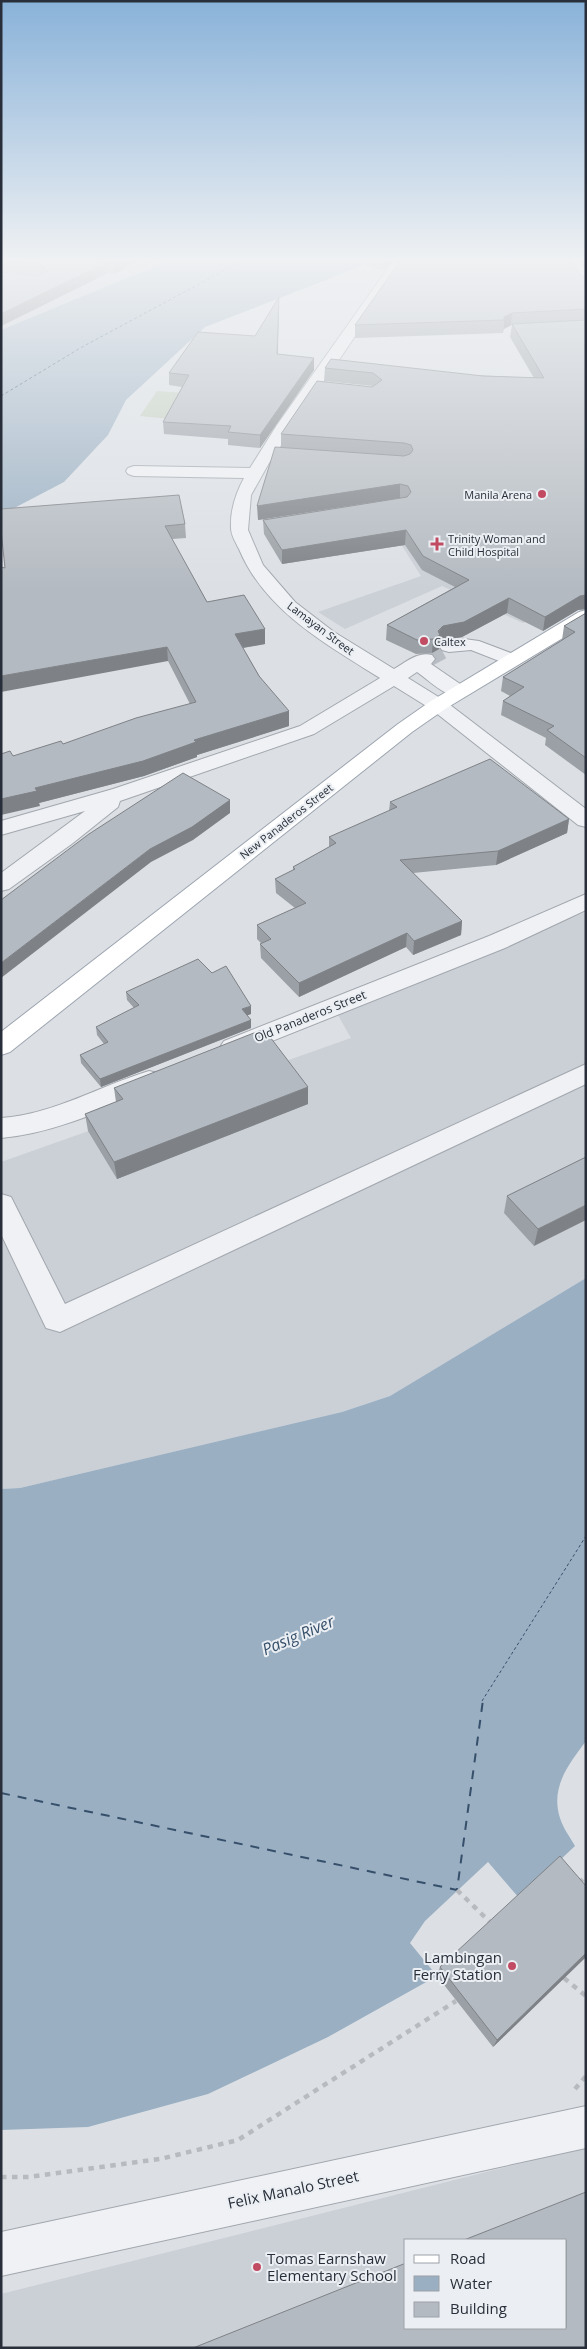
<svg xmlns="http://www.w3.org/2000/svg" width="587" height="2349" viewBox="0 0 587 2349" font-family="'Open Sans',sans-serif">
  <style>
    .built { fill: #cbcfd6; fill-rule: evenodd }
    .green { fill: #c3cebe }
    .water { fill: #9aafc2 }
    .pier { fill: #dce0e5 }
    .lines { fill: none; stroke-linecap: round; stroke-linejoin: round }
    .ferry-far1 { stroke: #364f6a; stroke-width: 1; stroke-dasharray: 3 2.5; stroke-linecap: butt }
    .ferry { stroke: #364f6a; stroke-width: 2; stroke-dasharray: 9 8; stroke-linecap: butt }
    .minor-tunnel { stroke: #b8bdc3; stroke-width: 19; stroke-dasharray: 19 9; stroke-linecap: butt }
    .minor-casing { stroke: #a2a7ae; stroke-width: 2 }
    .major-casing { stroke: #9da5b0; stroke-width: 2 }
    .path { stroke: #b7bbc0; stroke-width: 4.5; stroke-dasharray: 5.5 5.5; stroke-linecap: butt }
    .minor { fill: #eff1f4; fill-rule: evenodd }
    .major { fill: #fff; fill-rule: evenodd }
    .wall { fill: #9ba0a6 }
    .shaded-wall { fill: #7e8287 }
    .building { fill: #b4bac1; stroke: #7e8287 }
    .poi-dot { fill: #c14b62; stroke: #ebeff3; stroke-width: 2 }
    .labels { text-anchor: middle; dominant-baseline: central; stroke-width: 4; stroke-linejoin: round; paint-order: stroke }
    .far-poi-label { font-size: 11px; fill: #282f3a; stroke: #ebeff3; text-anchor: start }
    .far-street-label { font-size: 11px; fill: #282f3a; stroke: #ebeff3 }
    .street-label { font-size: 12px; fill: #282f3a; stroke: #ebeff3 }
    .near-poi-label { font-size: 15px; fill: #282f3a; stroke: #ebeff3; text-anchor: end }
    .near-street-label { font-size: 15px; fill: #282f3a; stroke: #ebeff3 }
    .near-water-label { font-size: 16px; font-style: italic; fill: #364f6a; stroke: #ebeff3 }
  </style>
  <rect width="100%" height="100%" fill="#dce0e5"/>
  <g class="built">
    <polygon points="1,261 168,261 1,330"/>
    <polygon points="380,511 574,594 523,623 442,586 345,629 318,612 421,576"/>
    <polygon points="586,912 586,1278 390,1396 342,1412 20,1488 1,1489 1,1162 351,1038 335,1010"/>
    <path d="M586,2147V2348H1V2294ZM406,2240H566V2328H406Z"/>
  </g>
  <polygon class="green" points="157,391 185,393 170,419 140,416"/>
  <g class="water">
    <polygon points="168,261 371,261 354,269 205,327 126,400 108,435 64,482 1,515 1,330"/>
    <path d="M586,1278V1741C569,1764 550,1787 560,1818C563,1828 570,1837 575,1846L437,1976L328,2037L208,2094L88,2127L1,2130V1489L20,1488L342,1412L390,1396Z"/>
  </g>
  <polygon class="pier" points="488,1862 520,1899 437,1976 410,1943 425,1921"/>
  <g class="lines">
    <g class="ferry-far1">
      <polyline points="1,396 82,347 242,261"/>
      <polyline points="482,1701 586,1536"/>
    </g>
    <polyline class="ferry" points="1,1793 457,1890 483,1700"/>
    <polyline class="minor-tunnel" points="425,659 449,646"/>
    <g class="minor-casing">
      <g id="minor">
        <path d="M393,261H406L269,463L251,495L248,530L263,565L295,602L334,632L394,669C406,662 418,651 432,655L435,659L431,664L466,688L469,692L466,696C449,701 431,682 417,672L408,678L445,701L586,809V827L578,825L431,709L394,686L314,734L120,801L118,807L73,843L9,889L1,891V873L85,811L1,835V821L113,789L300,726L380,678C326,644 265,611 239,549C236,543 231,535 231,528C230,510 236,493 244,478L134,476L128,474L126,471L128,468L134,466L250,468L277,425Z"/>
        <polygon points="457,638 479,641 519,656 522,660 519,664 512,666 471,650 449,652 442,650 439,646 442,642"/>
        <polygon points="586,894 586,910 505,948 242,1053 233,1056 224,1053 220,1047 224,1041 489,936"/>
        <polygon points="586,1064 586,1084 60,1332 46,1328 1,1234 1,1194 11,1197 65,1304"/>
        <path d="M149,1071L158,1073L162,1080L158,1087C108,1108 56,1133 1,1138V1118C55,1114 99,1086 149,1071Z"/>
        <polygon points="586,2106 586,2148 1,2276 1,2232"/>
      </g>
    </g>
    <g class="major-casing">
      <polygon id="major" points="586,610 586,624 445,709 412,732 10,1052 1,1055 1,1032 398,724 431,701 579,612"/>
    </g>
    <g class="path">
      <polyline points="579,1883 586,1876"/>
      <polyline points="457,1890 492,1924"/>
      <polyline points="564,1978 586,1996"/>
      <polyline points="575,2089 586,2076"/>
      <polyline points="1,2177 29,2177 160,2159 238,2140 456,2001"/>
    </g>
    <use href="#minor" class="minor"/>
    <use href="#major" class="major"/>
  </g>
  <g class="wall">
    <polygon points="1,261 155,261 149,264 136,261 115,274 108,273 1,326 1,272 38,276 40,275 1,272"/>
    <polygon points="366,261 392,261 384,270 366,265"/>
    <polygon points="579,261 586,261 586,270"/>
    <polygon points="581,276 586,277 586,609 578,610 543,631 507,613 462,637 442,640 440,643 439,649 432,653 416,654 386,640 387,625 455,587 422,570 405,545 282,564 264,534 263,520 398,498 258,520 281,447 281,434 373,386 324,381 325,368 534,378 510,337 512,325 504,329 503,333 355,338 355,325"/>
    <polygon points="279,297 278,354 314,358 314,370 260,448 228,445 228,439 164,434 163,422 182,387 169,385 169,373 255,336"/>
    <polygon points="185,524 186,538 172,539 207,602 265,629 265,644 243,648 289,726 197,755 197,757 144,776 39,803 40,806 13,756 63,744 190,704 168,661 5,568 1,530"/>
    <polygon points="586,613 586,775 545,745 546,738 501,715 503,701 510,696 501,691 503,677 562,640 564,626"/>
    <polygon points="390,802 569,819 567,833 496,865 413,873 462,921 461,935 413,955 406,947 299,997 261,958 260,944 262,944 257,939 257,925 295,908 276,893 275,879 293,870 293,867 329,847 329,837 389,811"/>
    <polygon points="126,992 251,1014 247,1015 251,1020 251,1028 101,1087 81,1063 80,1055 104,1044 97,1035 96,1027 134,1008 127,1000"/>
    <polygon points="114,1088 308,1104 117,1179 88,1131 85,1114 116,1102"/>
    <polygon points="586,1157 534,1246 504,1213 507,1196"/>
    <polygon points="586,1886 586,1957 493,2047 437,1976 440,1967"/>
  </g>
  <g class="shaded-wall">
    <polygon points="118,261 136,261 115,274 114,263"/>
    <polygon points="149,261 155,261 149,264"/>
    <polygon points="385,261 392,261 384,270"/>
    <polygon points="107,262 108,273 1,326 1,314"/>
    <polygon points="279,297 279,309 277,366 277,354"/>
    <polygon points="512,313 511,325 504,329 504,317"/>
    <polygon points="314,358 314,370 260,448 260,435"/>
    <polygon points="400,484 400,498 258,520 257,506"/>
    <polygon points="406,530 405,545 282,564 282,550"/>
    <polygon points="586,595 586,609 578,610 543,631 545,617 580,596"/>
    <polygon points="509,598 507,613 462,637 442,640 440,643 439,649 432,653 433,639 443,626"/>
    <polygon points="265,629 265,644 236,649 235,634"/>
    <polygon points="167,647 168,661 1,692 1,676"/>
    <polygon points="289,711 289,726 197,755 197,757 144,776 39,803 40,806 1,815 1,799 35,788"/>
    <polygon points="230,800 230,813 193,840 151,862 1,978 1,963 150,849"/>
    <polygon points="569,819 567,833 496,865 498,851"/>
    <polygon points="462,921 461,935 413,955 414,941"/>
    <polygon points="407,933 406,947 299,997 299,983"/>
    <polygon points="251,1006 251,1014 243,1017 242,1009"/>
    <polygon points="251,1020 251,1028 101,1087 100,1079"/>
    <polygon points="308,1087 308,1104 117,1179 114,1162"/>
    <polygon points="586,1205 586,1220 534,1246 538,1229"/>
    <polygon points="586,1953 586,1957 493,2047 497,2040"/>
  </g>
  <g class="building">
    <polygon points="1,261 118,261 114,263 107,262 1,314 1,272 38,276 48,271 39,264"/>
    <polygon points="400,261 572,261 581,276 586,277 586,309 512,313 504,317 504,320 355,325"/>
    <polygon points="279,297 277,354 314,358 260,435 228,432 231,426 163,422 189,375 169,373 198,332 255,336"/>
    <polygon points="586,320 586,595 580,596 545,617 509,598 464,622 443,626 438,631 440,635 433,639 417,640 387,625 469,580 423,556 406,530 282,550 263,520 407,497 411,492 408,486 400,484 257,506 275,447 404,456 410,454 413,450 411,445 404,443 281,434 317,381 372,387 382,380 373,373 325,368 331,359 483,376 544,378 512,324"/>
    <polygon points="179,495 185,524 165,526 207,602 244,595 265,629 235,634 259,676 289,711 194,740 196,742 143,761 35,788 37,791 1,799 1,754 10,751 13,756 61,741 63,744 136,718 196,702 167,647 1,676 1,567 5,568 1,530 1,509"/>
    <polygon points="586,613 586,758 547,730 554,726 503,701 524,687 503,677 575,632 564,626"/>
    <polygon points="490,759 569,819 498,851 400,860 462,921 414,941 407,933 299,983 260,944 271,939 257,925 306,903 275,879 295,869 293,867 336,843 329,837 397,807 390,802"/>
    <polygon points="183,773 230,800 192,827 150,849 1,963 1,900 89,834"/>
    <polygon points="198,959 212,973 226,966 251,1006 242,1009 251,1020 100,1079 80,1055 108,1042 96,1027 139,1005 126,992"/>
    <polygon points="264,1029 308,1087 114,1162 85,1114 123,1099 114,1088"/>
    <polygon points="586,1157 586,1205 538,1229 507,1196"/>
    <polygon points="560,1856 586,1886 586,1953 497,2040 440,1967"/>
    <polygon points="586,2192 586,2348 193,2348 406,2263 406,2328 566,2328 566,2240 464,2240"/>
  </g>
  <linearGradient id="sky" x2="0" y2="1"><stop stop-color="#89b2d9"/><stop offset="0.44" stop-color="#eff1f3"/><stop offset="1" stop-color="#eff1f3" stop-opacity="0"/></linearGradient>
  <rect width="587" height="590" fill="url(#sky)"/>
  <g class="poi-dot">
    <circle cx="542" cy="494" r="5"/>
    <path d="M434.5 536.5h5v5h5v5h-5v5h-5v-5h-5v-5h5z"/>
    <circle cx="424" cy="641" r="5"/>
    <circle cx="512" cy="1966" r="5"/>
    <circle cx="257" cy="2267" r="5"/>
  </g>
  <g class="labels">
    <g class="far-poi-label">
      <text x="532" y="494" text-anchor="end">Manila Arena</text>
      <text x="448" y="538">Trinity Woman and<tspan x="448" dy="13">Child Hospital</tspan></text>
      <text x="434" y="641">Caltex</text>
    </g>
    <g class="far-street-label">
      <text transform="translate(321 628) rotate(37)">Lamayan Street</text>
      <text transform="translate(286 821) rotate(-38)">New Panaderos Street</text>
    </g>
    <g class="street-label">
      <text transform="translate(310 1016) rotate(-22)">Old Panaderos Street</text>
    </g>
    <g class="near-poi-label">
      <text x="502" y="1957">Lambingan<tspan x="502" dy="17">Ferry Station</tspan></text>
      <text x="267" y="2258" text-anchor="start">Tomas Earnshaw<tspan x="267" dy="17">Elementary School</tspan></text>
    </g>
    <g class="near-street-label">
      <text transform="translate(293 2189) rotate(-12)">Felix Manalo Street</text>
    </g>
    <g class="near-water-label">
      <text transform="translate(298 1635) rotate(-23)">Pasig River</text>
    </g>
  </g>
  <rect width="587" height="2349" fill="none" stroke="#282f3a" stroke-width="5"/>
  <rect x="404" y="2239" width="162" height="90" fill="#ebeff3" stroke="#9da2a9"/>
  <rect x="414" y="2255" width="25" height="8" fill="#ffffff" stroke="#9da2a9"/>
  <text x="450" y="2264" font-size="15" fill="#282f3a">Road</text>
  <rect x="414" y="2276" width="25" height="15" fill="#9aafc2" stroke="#9da2a9"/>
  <text x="450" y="2289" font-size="15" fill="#282f3a">Water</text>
  <rect x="414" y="2302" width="25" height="15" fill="#b4bac1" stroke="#9da2a9"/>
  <text x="450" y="2314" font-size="15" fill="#282f3a">Building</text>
</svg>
